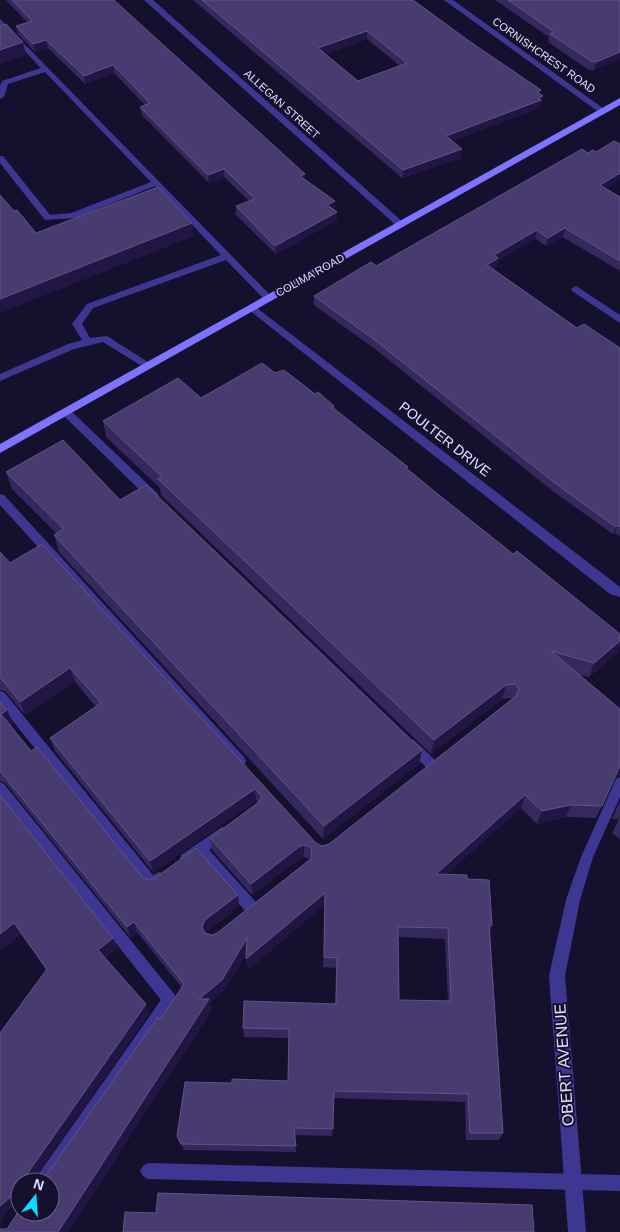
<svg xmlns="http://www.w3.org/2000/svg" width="620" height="1232" viewBox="0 0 620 1232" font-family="Arial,sans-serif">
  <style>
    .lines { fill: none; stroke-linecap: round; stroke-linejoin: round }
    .service { fill: #3e3791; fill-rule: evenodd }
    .minor { fill: #3e3791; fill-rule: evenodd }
    .secondary { fill: #7e74ff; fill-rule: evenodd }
    .wall { fill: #35285d; fill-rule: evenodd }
    .shaded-wall { fill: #211643 }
    .building { fill: #483b6f; stroke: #605485; fill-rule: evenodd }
    .labels { text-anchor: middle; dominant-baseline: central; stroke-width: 4; stroke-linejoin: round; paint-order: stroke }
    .far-street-label { font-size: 11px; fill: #e2ddff; stroke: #16102f }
    .street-label { font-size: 14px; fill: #e2ddff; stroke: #16102f }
    .near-street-label { font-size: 16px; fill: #e2ddff; stroke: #16102f }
  </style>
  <rect width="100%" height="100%" fill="#16102f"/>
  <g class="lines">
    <g class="service">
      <polygon points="0,19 272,297 272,301 266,301 226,260 93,308 82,324 90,338 107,336 151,364 151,368 145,368 103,342 74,349 0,381 0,374 68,344 82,340 72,324 87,304 221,255 155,186 75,218 45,220 0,163 0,156 3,156 50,215 71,213 151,182 45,72 8,84 4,97 0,99 0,86 2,81 41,68 0,25"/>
      <polygon points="66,408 69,409 158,494 159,497 158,500 150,500 63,415 61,412 63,409"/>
      <polygon points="0,494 4,495 244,757 246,761 244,765 240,766 236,765 0,505"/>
      <path d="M0,691L4,692L153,875L159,872L164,874L166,878C163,884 158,888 152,890L147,888L0,705Z"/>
      <polygon points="410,739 414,740 435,760 437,764 435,768 431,769 427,768 406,748 404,744 406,740"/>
      <polygon points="620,777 620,797 593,857 580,900 578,904 573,906 568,904 566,900 581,857 616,779"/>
      <polygon points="0,782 4,784 175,995 177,1000 50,1182 33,1182 161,1000 0,797"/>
      <polygon points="222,827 226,829 228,833 226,837 209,850 256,902 258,907 256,912 251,913 246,912 199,857 186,865 181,863 180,859 181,855"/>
      <polygon points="148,1163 620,1175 620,1191 148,1179 143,1176 140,1171 143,1166"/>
    </g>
    <g class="minor">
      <polygon points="144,0 153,0 404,223 404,227 398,227"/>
      <polygon points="444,0 453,0 607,111 600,113"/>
      <polygon points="576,286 620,315 620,323 572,291 571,289"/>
      <polygon points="253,305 620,587 620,597 610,594 249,310 249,306"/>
      <polygon points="573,893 578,895 580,900 565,976 586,1232 568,1232 549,976 566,900 568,895"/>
    </g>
    <polygon class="secondary" points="620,98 620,105 0,453 0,444"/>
  </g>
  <g class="wall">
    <polygon points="6,0 114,0 305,180 335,201 335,209 334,209 337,212 337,220 276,254 236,215 236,206 249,201 224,177 209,183 142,115 140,107 145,105 114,73 85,84 48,48 35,52 18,34 16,26 28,23"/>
    <path d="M193,0H413L469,41L541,90L540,95L541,105H540L539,108L452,141L461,158L402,178ZM367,39L400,66L358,81L325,54Z"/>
    <polygon points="495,0 620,0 594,70 589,70 548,42 549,37"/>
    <polygon points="606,188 620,197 620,271 563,237 546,246 535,238 498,261 497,266 493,269 577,328 620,348 620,536 615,533 613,534 554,492 375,349 314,305 314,296 376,266"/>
    <path d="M275,373L315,394L334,406V409L439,495L513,554L620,634V647L618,652L589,677L579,675L620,709V776L619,775L615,778L596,818L566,817L537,824L521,808L446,874L467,879L492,925L490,932L503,1133L499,1140H466L465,1102L333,1098L332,1136L294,1135L296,1152L184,1150L177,1136L232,1083L288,1081L289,1038L244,1037L243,1028L335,1003L336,968L323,967L324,905L248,970L246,959L247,952L224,990L210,1002L212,1009L68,1232H0L50,1212L20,1182V1209L15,1205L8,1210L0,1224V1033L46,970L21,934L0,950V795L117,948L105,958L149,1013L36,1177H45L160,1020L182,988L137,932L131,938L5,783L0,781V702L7,710L13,724L10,725L31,751L143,878L149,880L238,895L239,906L207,931L206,933L212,935L217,933L310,859L304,857L299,859L252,895L212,850L210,838L258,803L256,801L153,872L55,751L50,738L96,707L75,682L25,715L5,691L0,690V552L10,563L316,843L322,846L329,844L512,699L511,698L502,699L431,754L161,495L160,488L106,437L103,421L201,398ZM398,937L445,939L448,1001L399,1000Z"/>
    <polygon points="6,472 120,500 422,750 419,764 323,839 59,552 54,535 57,534 12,489"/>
    <polygon points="620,801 620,839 612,833 619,819 612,819"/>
  </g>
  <g class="shaded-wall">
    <polygon points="367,31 367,39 318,57 318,48"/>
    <polygon points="46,40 48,48 35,52 33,44"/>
    <polygon points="23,42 26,55 0,64 0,50"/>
    <polygon points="620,52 620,60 594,70 596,62"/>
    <polygon points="113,65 114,73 85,84 84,76"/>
    <polygon points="541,90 540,98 543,96 541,105 540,105 539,108 445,144 446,136"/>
    <polygon points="462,149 461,158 402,178 403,170"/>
    <polygon points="224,169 224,177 209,183 208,175"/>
    <polygon points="620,173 620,180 598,193 600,185"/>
    <polygon points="305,174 305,182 300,176"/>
    <polygon points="335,201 335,209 327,213 327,205"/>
    <polygon points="337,212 337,220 276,254 275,246"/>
    <polygon points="192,223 194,236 0,313 0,299"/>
    <polygon points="565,228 563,237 546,246 548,238"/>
    <polygon points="537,230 535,238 498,261 497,266 486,273 487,265 494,255"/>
    <polygon points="618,525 615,533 613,534 616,527"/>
    <polygon points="620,641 620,647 618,652 589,677 594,663"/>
    <polygon points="70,668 75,682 25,715 20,702"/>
    <polygon points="506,685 502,699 431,754 434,740"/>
    <polygon points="7,710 13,724 7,728 1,714"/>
    <polygon points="422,750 419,764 323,839 324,826"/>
    <polygon points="620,766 620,774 619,775 614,778"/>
    <polygon points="255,789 256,801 153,872 150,861"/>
    <polygon points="525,795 521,808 434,886 436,874"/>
    <polygon points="571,805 566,817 537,824 542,811"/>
    <polygon points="304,845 304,857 299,859 252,895 251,884 299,847"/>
    <polygon points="325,893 324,905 248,970 246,959"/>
    <polygon points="238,895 239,906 207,931 204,938 202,927 205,920"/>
    <polygon points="134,922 137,932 131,938 127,927"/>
    <polygon points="14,923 21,934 0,950 0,934"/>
    <polygon points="113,938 117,948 102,960 98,950"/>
    <polygon points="247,938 249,948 224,990 210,1002 212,1009 68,1232 58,1232 199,999"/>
    <polygon points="146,1004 149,1013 33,1182 25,1177"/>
    <polygon points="12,1196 19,1201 8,1210 0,1224 0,1206"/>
  </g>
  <g class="building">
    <polygon points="12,0 114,0 305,174 300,176 335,201 327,205 337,212 275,246 236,206 255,199 224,169 208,175 140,107 150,103 113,65 84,76 46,40 33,44 16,26 32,21"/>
    <path d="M202,0H413L469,41L541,90L537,92L543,96L539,98L541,100L446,136L462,149L403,170ZM367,31L407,63L358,81L318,48Z"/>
    <polygon points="508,0 620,0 620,52 596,62 591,61 550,34 554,32"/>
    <polygon points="6,24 23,42 0,50 0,26"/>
    <polygon points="614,141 620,144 620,173 600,185 620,197 620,261 565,228 548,238 537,230 494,255 498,258 487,265 577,328 584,324 620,348 620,527 618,525 616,527 556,484 376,341 314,296 371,262 376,266 582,149 588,153 593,150 596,152"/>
    <polygon points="158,187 192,223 0,299 0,195 14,211 17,210 36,233"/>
    <path d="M262,363L275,373L284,370L315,394L318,392L334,406L332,407L408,467L406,468L439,495L513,554L517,551L620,634V641L594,663L551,651L620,709V766L602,806L571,805L542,811L525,795L436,874L467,875V879L489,880L492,925H489L503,1133H470L468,1094L334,1091L333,1129L294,1128L296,1146L181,1144L177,1136L185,1082L232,1083V1079L288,1081L289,1029L243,1028L244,1001L336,1004L337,958L324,957L325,893L246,959L247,938L222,980L199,999H209L58,1232H0V1229H7L20,1209V1212H50V1182H20V1206L15,1205V1197L12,1196L0,1206V1033L47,969L14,923L0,934V795L113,938L98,950L146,1004L25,1177H45L158,1017L160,1020L184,984L134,922L127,927L0,771V702L7,710L1,714L31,751L37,747L143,878L149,880L155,878L196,848L238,895L205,920L202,927L205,933L212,935L217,933L312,858L311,847L304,845L299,847L251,884L210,838L259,802L262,796L255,789L150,861L50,738L101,703L70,668L20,702L0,677V552L10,563L42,544L316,843L322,846L329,844L516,696L519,689L515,684L506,685L434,740L158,479L162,477L103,421L178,378L201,398ZM398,927L448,928L451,1001L399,1000Z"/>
    <polygon points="63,440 120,500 146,485 422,750 324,826 54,535 64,529 6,472"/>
    <polygon points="158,1193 532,1205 534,1232 123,1232 125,1212 156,1213"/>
  </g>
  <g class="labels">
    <g class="far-street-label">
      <text transform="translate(544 55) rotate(35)">CORNISHCREST ROAD</text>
      <text transform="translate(282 104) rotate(42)">ALLEGAN STREET</text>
      <text transform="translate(310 275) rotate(-29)">COLIMA ROAD</text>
    </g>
    <g class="street-label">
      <text transform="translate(445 439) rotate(38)">POULTER DRIVE</text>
    </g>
    <g class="near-street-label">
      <text transform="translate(564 1065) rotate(-94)">OBERT AVENUE</text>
    </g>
  </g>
  <g transform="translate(35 1197) rotate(17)"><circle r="24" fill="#16102f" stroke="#686282"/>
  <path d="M0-4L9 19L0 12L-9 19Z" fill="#09dcff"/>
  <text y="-8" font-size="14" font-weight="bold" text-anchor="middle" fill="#e2ddff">N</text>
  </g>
</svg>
